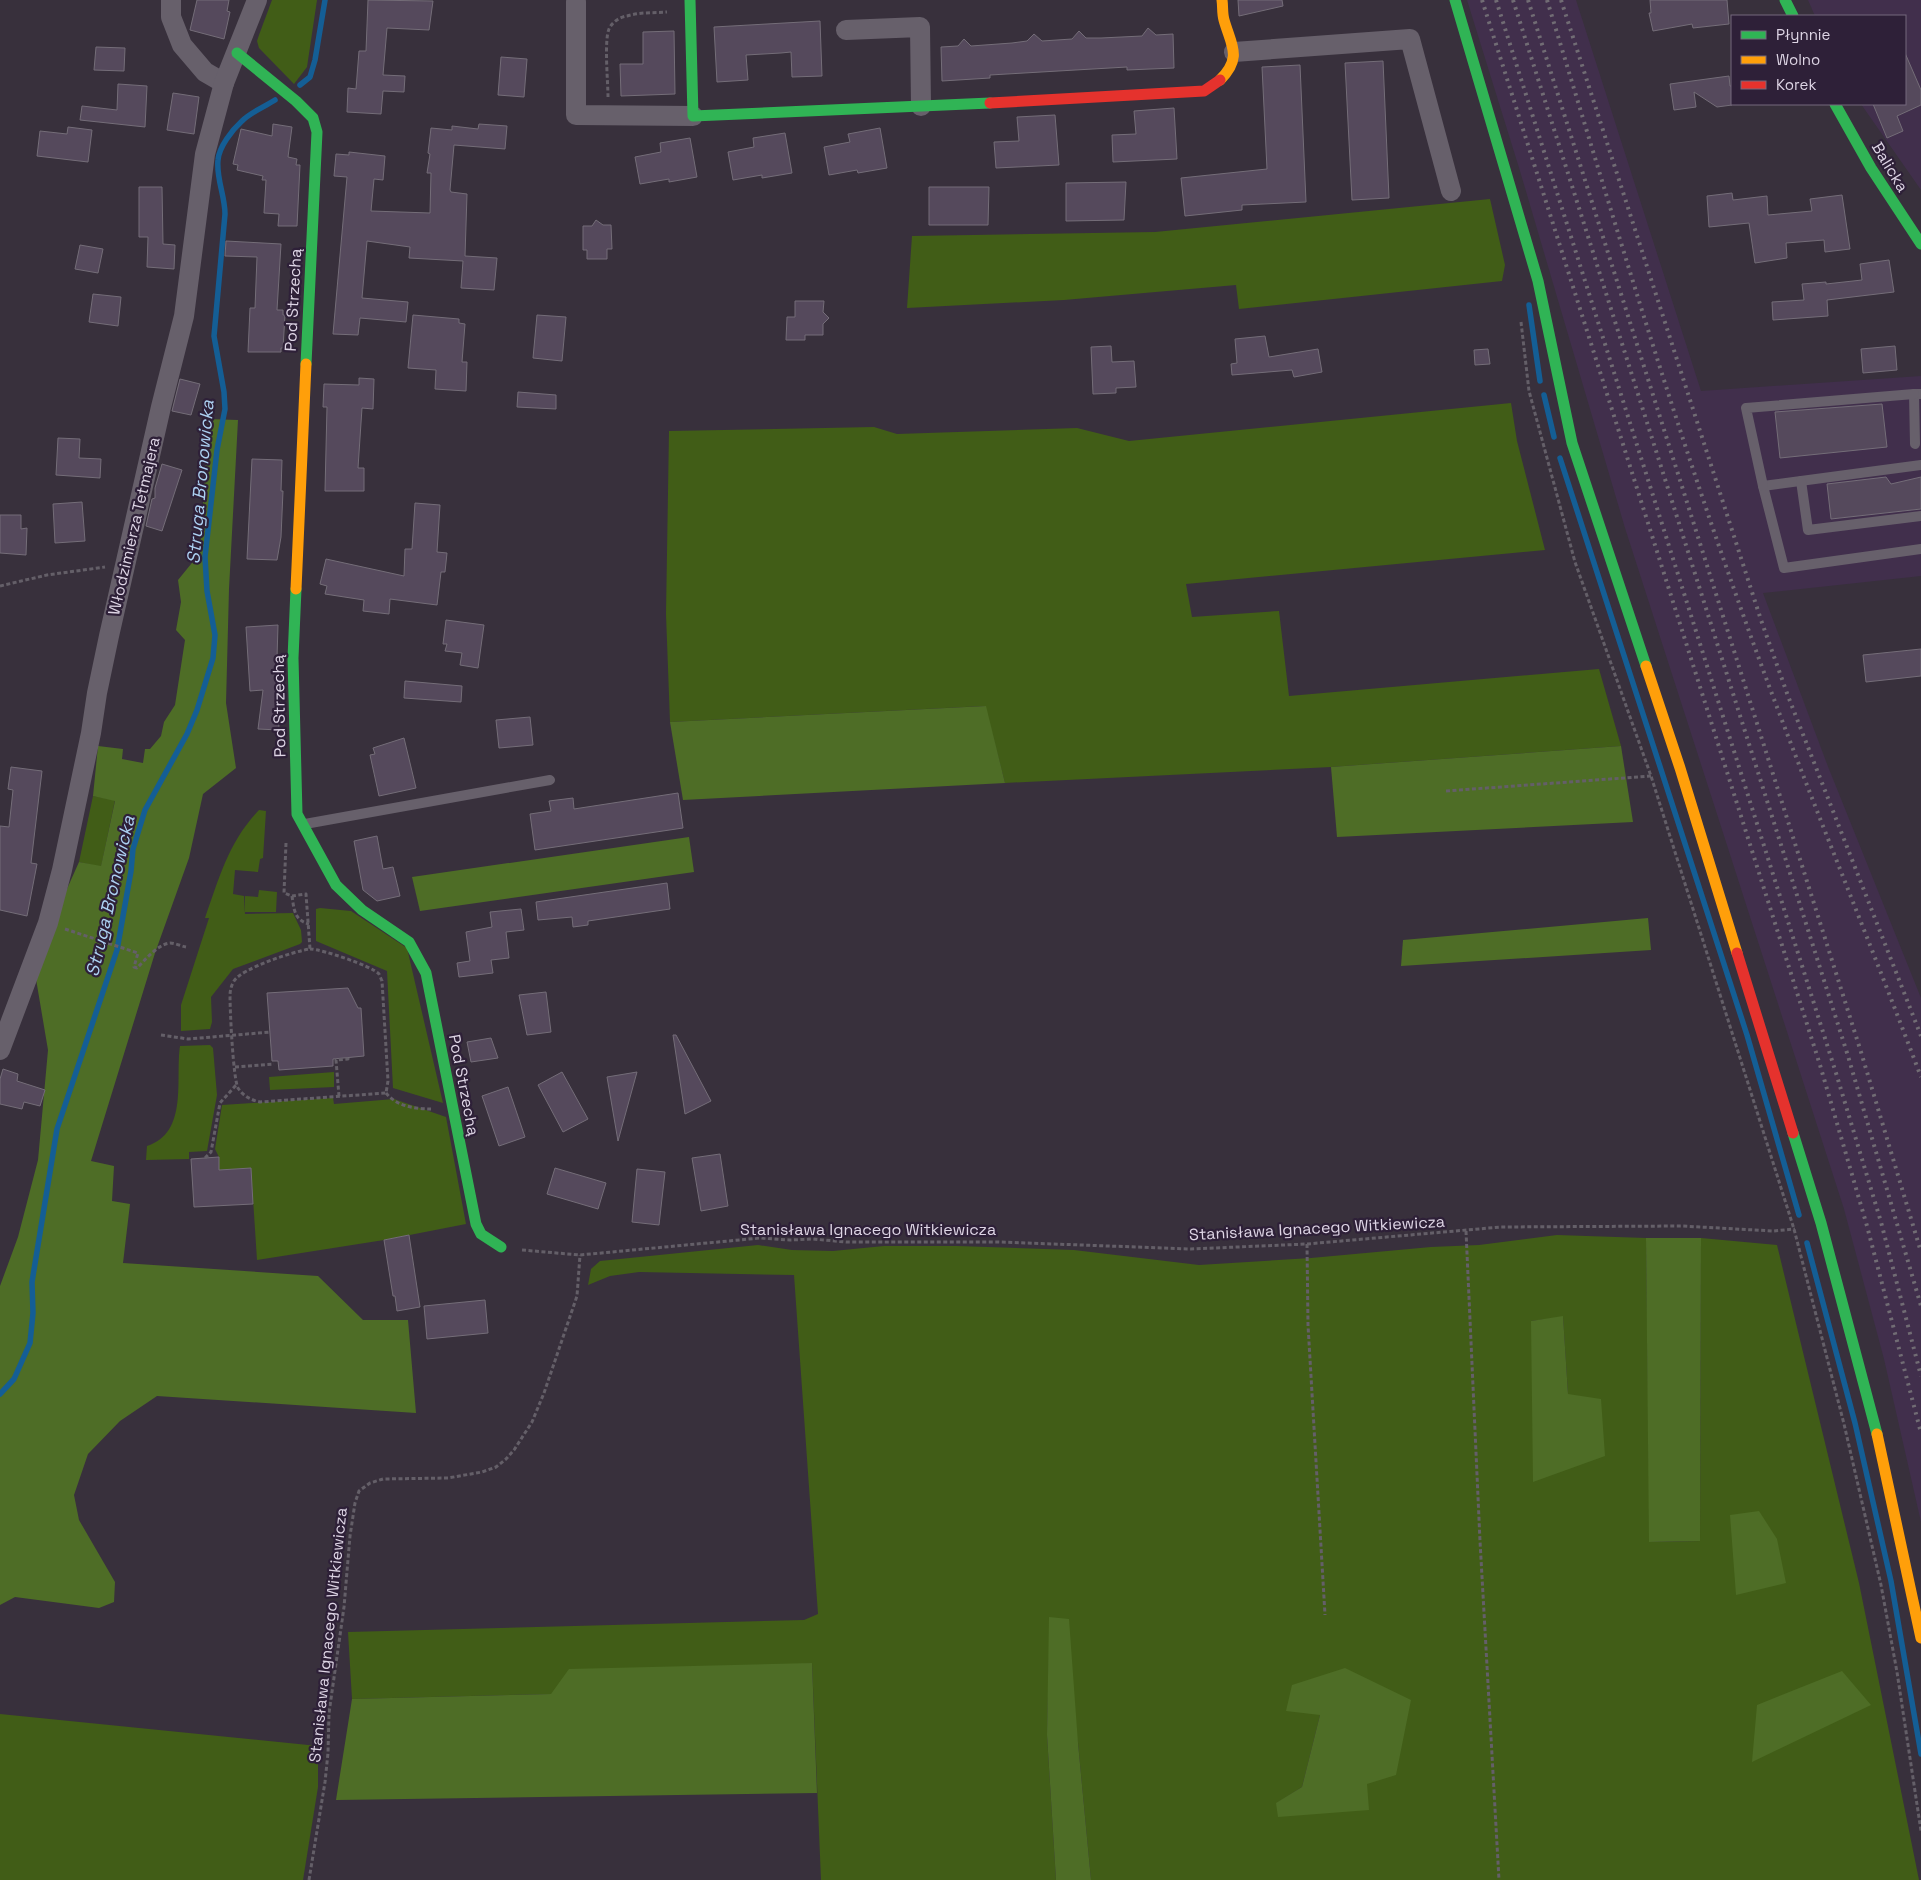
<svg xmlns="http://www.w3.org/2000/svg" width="1921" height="1880" viewBox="0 0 1921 1880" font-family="'Space Grotesk',sans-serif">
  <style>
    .built { fill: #412f4c }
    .green { fill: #415d17; fill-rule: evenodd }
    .forest { fill: #4e6d26 }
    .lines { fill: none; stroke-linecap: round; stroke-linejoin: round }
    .stream { stroke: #145e95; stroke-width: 5.5 }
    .building { fill: #55495c; stroke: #746d78 }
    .path { stroke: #645f68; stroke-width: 3; stroke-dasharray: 4 2.5; stroke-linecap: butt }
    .lane { stroke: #67606b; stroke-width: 10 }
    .street { stroke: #67606b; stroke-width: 20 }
    .fast { stroke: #30b455; stroke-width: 11 }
    .slow { stroke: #ff9f0a; stroke-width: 11 }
    .jam { stroke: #e5322d; stroke-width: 11 }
    .rail { stroke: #716c74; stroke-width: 4; stroke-dasharray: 2.5 5; stroke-linecap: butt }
    .labels { text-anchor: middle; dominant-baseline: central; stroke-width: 4.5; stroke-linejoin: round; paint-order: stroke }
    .street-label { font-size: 16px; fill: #ded5e5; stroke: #2e2038 }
    .water-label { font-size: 18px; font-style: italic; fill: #acd0f1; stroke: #2e2038 }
  </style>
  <rect width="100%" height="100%" fill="#38303c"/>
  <g class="built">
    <polygon points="1467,0 1576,0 1701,391 1921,376 1921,576 1763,593 1827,764 1921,998 1921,1522 1884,1359 1844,1209 1625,528 1520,171"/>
    <polygon points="1808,0 1921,0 1921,190 1861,104 1905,104 1905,16 1815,16"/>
  </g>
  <g class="green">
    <polygon points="272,0 317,0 307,67 294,84 259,48 257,41 259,35"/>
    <polygon points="1490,199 1505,265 1502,281 1239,309 1236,285 1064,300 907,308 912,236 1155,232"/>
    <polygon points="1511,403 1517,441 1545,550 1186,584 1192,617 1279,611 1289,696 1599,669 1621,746 1331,767 1005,783 985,706 670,722 666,614 669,431 874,427 897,434 1077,428 1129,441"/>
    <polygon points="93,796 115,800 101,867 79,862"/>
    <path d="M259,810L266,811L263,858L260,859L258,872L235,870L233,894L244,896L245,914L293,913L301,930L302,942L300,944L233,969L211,997L212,1022L210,1029L181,1031V1005L209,918H205C219,878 229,841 259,810Z"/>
    <polygon points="259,890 277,892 276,912 245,912 245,896 258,897"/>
    <polygon points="320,908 351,911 407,948 443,1103 393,1088 387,971 316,941 316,909"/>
    <path d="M180,1046L210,1045L213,1048L217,1095L207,1151L189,1152V1159L146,1160L147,1146C189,1133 175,1078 180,1046Z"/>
    <polygon points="334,1072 334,1087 270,1090 269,1077"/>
    <polygon points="333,1098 334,1104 394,1099 446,1117 466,1224 384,1240 257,1260 251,1168 219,1170 219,1157 215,1149 222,1105"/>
    <path d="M1557,1235L1646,1238L1650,1542L1700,1541L1701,1238L1777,1245L1859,1583L1919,1880H1091L1078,1743L1050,1617L1047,1735L1056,1880H821L812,1663L551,1694L352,1699L348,1632L804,1620L818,1614L794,1275L639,1272L610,1276L588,1285L591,1269L600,1261L758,1245L792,1250L833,1251L884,1246H957L1074,1250L1199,1265L1311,1258L1431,1247L1479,1245ZM1563,1317L1568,1394L1531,1321ZM1320,1715L1368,1810L1277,1803L1302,1787Z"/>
    <polygon points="0,1714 318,1746 318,1787 303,1880 0,1880"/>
  </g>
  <g class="forest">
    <polygon points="208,419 238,420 229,589 226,703 236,768 203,794 189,858 155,953 91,1161 114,1166 112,1201 130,1204 123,1263 318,1276 363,1320 408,1320 416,1413 157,1396 120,1421 88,1454 74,1495 79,1520 115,1582 114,1602 99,1608 15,1597 0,1605 0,1286 18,1237 38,1160 48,1050 36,979 58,909 79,862 101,866 115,801 93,796 98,746 123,749 122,759 143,763 145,749 150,749 161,736 164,722 175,705 185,640 176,630 181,602 178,580 200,553"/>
    <polygon points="986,706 1005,783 683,800 670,722"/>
    <polygon points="1621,746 1633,822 1337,837 1331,767"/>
    <polygon points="689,837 694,872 420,911 412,877"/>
    <polygon points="1648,918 1651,950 1401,966 1403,940"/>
    <polygon points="1646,1238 1701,1238 1700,1541 1649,1542"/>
    <polygon points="1563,1316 1568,1394 1601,1399 1605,1456 1533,1482 1531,1321"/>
    <polygon points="1759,1511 1777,1539 1786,1583 1736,1595 1730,1515"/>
    <polygon points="1049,1617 1069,1619 1078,1743 1091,1880 1056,1880 1047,1735"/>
    <polygon points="812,1663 817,1793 336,1800 352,1699 551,1694 569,1669"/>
    <polygon points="1345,1668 1411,1700 1396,1775 1367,1784 1369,1810 1278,1817 1276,1803 1302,1787 1320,1715 1286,1711 1292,1685"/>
    <polygon points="1842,1671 1871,1705 1752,1762 1757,1705"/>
  </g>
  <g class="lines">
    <g class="stream">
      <polyline points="300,85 310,77 315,60 325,0"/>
      <polyline points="1529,305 1540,381"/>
      <polyline points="1544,395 1554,437"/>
      <polyline points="1560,458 1747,1035 1799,1215"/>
      <polyline points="1807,1243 1855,1423 1891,1581 1921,1754"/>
      <path d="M0,1394L14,1379L30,1343L33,1313L32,1282L57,1129L117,950L131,871L133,849L145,810L187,734L197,710L213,658L215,635L207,591L205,557L217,450L225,409L224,392L214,336L225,214C225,196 216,178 218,160C219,147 232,130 242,121C251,112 264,107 275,100"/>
    </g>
  </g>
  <g class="building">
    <polygon points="197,0 229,0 227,11 230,12 224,39 190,30"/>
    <polygon points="368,0 433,1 429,30 387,28 383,75 405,76 404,92 383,91 381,114 347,112 348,88 356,89 359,51 366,51"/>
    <polygon points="1238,0 1282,0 1283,6 1239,16"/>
    <polygon points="1650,0 1727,0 1729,24 1693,28 1692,24 1653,31 1649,13 1651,13"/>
    <polygon points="820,21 822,76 792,77 791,52 781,53 746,55 748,80 717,82 714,27"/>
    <polygon points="1148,28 1156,35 1173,34 1174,68 1127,70 1127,67 990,75 990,78 942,81 941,47 958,46 964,39 971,46 1012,43 1027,41 1034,34 1042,41 1072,39 1079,31 1086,38 1101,38 1142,36"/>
    <polygon points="674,31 675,94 621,96 620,64 643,64 643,32"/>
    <polygon points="96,47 125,48 124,71 94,70"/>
    <polygon points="1905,53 1921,90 1921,105 1897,116 1903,131 1887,138 1873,104 1905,104"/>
    <polygon points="501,57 527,59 524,97 498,95"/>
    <polygon points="1383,61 1389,198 1352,200 1345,63"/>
    <polygon points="1300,65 1306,202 1242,205 1242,210 1185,216 1181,178 1267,169 1262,67"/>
    <polygon points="1729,76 1730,86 1732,86 1732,105 1717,107 1694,92 1696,107 1674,110 1670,84"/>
    <polygon points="118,84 147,86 145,127 80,120 82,106 117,110"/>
    <polygon points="173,93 199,97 194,134 167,130"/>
    <polygon points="1174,108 1177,159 1113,162 1112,135 1136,134 1134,111"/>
    <polygon points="1055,115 1059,165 996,168 994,142 1019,141 1017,117"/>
    <polygon points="273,124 292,127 288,157 297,159 296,165 300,165 297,226 278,226 279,214 264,213 266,180 262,180 263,176 237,170 238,165 233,164 241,129 272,136"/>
    <polygon points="479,124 507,126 505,149 454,145 450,190 451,192 467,194 465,256 497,258 494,290 461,288 463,261 409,258 410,247 367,241 362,298 408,302 406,322 360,318 358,335 333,334 347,177 334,176 336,154 349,155 349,152 385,156 383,180 374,179 371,211 430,213 431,173 427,173 430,154 428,153 431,128 452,130 452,126 478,129"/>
    <polygon points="68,127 92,130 88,162 37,156 40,131 67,134"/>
    <polygon points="880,128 887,168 858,173 857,170 829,175 824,147 850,142 848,134"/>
    <polygon points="785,133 792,173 762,178 762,175 733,180 728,152 754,147 753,138"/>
    <polygon points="690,138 697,177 669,182 669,179 640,184 635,157 661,152 660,143"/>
    <polygon points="1126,182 1124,220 1066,221 1066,183"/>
    <polygon points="139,187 162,187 163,244 175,245 174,269 147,267 148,237 139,237"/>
    <polygon points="929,187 989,187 988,225 929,225"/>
    <polygon points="1732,193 1733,200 1767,196 1768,215 1812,211 1810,199 1842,195 1850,249 1825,252 1824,240 1786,243 1787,258 1755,263 1749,223 1709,227 1707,196"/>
    <polygon points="596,220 603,225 611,225 612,249 607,249 607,259 587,259 587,250 583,250 583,226 592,226"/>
    <polygon points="226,241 281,244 277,310 283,310 283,315 285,315 283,348 281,348 281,352 248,352 250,308 255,308 257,257 225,256"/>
    <polygon points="80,245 103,249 98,273 75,269"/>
    <polygon points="1889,260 1894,292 1827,300 1828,316 1773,320 1772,302 1804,300 1802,284 1826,282 1826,284 1862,280 1860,264"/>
    <polygon points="93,294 121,297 118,326 89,322"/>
    <polygon points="795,301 824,301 823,312 829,318 823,324 823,335 805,335 805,340 786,340 787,317 795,317"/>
    <polygon points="413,315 459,319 459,323 465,324 462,362 467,362 466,391 435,389 436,370 408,368"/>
    <polygon points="537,315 566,317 562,361 533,358"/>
    <polygon points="1265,336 1269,357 1318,349 1322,372 1294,377 1292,370 1232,375 1231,364 1237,363 1235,339"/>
    <polygon points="1111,346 1112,362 1134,361 1136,387 1116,388 1116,393 1093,394 1091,347"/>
    <polygon points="1895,346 1897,370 1863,373 1861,349"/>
    <polygon points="1488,349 1490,364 1475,365 1474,350"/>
    <polygon points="359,378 374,379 373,409 362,408 358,468 364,468 364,491 325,491 327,407 323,407 324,384 359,385"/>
    <polygon points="180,379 200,384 191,415 172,411"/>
    <polygon points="518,392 556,395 556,409 517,407"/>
    <polygon points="1882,404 1887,447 1780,458 1775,412"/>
    <polygon points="58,438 80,439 79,458 101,459 100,478 56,475"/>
    <polygon points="252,459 282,460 281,491 283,491 281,537 277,560 247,559"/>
    <polygon points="162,464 182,470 162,531 146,526 152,499 155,498 155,488"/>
    <polygon points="1886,477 1891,484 1921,477 1921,509 1831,519 1827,484"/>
    <polygon points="82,502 85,541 55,543 53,504"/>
    <polygon points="415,503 440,505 437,552 447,553 445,572 441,572 437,605 390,599 389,614 363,611 364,600 325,594 327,586 320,584 326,559 404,576 405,549 412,549"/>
    <polygon points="0,515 21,515 21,529 27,528 26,555 0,553"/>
    <polygon points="446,620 484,625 478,668 460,665 462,653 445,651 447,644 443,644"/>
    <polygon points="278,625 277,658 279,730 258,729 263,690 250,691 246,627"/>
    <polygon points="1921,649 1921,676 1866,682 1863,655"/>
    <polygon points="405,681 462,686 461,702 404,698"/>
    <polygon points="530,717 533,745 499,748 496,720"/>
    <polygon points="404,738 416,788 379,796 370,755 375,754 373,748"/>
    <polygon points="11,767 42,771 31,863 37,864 27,916 0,910 0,826 9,827 13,790 8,789"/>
    <polygon points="678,793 683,828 535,850 530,814 551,811 549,801 573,798 574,809"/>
    <polygon points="377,836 383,869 393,867 400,896 377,901 363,890 354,841"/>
    <polygon points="667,883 670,909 588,921 588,925 573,927 572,917 538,920 536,902"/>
    <polygon points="521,909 524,930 506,932 509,958 491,960 493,973 459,977 457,963 470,961 466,932 492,927 490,912"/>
    <polygon points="348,988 358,1008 361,1008 364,1056 333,1059 333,1066 279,1070 278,1061 272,1061 267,993"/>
    <polygon points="546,992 551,1032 527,1035 519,995"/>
    <polygon points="673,1035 676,1035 711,1101 685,1114"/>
    <polygon points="491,1038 498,1058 471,1062 467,1042"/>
    <polygon points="3,1069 18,1074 17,1081 45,1090 40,1106 24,1102 22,1109 0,1104 0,1079"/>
    <polygon points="562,1072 588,1119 563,1132 538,1085"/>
    <polygon points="637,1072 618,1141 607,1077"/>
    <polygon points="508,1087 525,1137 499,1146 482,1096"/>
    <polygon points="720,1154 728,1206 701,1211 692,1158"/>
    <polygon points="219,1157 219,1170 251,1168 253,1204 194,1207 191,1159"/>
    <polygon points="555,1168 606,1183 598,1209 547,1194"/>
    <polygon points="637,1169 665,1172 659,1225 632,1222"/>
    <polygon points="409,1235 420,1307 397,1311 395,1296 393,1296 384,1240"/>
    <polygon points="485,1300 488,1333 427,1339 424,1306"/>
  </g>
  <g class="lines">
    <g class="path">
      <path d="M608,97C608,82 604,41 609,29C612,22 620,17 627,16C640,12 654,13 667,12"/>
      <polyline points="1521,322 1529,391 1575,562 1651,776 1794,1229 1844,1424 1881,1585 1897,1672 1921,1831"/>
      <polyline points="0,586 47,575 105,567"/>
      <polyline points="1446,791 1651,776"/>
      <path d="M286,843L284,893L292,896L306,894L310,949C295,951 242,968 234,981C231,986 230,991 230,996C230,1010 233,1078 238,1088C243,1096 251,1100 260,1102L386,1093L388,1081L382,981C381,979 380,976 379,974C372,966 321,949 310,949"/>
      <path d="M292,896C294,909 294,920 309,924"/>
      <path d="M65,929L138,953L134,967L137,968C145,960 158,944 170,943C175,943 181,946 186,947"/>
      <polyline points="161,1035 188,1039 271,1032"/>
      <polyline points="235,1067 274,1064"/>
      <path d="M386,1093C396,1106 415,1109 431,1109"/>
      <polyline points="339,1096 336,1060 348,1059 348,1057"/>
      <polyline points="205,1158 211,1152 220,1103 237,1084"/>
      <polyline points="1466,1231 1480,1541 1499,1880"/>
      <polyline points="1307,1244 1308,1325 1325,1615"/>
      <polyline points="522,1250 580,1255 760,1238 790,1240 813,1239 846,1242 999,1242 1191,1249 1307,1244 1501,1227 1682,1226 1773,1231 1795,1229"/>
      <polyline points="309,1880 325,1782 328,1753 329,1713 344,1607 350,1536 355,1503 359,1491 370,1483 383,1479 448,1478 482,1472 496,1467 506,1459 514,1450 532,1422 544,1393 577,1296 580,1255"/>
    </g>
    <g class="lane">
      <polyline points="1915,444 1914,394 1921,394"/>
      <polyline points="1921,465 1763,486 1784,568 1921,549"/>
      <polyline points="1801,481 1808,530 1921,516"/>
      <polyline points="1763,486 1746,408 1914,394"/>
      <polyline points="305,824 550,780"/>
    </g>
    <g class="street">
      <polyline points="171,0 171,17 182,45 205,72 224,83"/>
      <polyline points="576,2 576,115 693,116"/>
      <polyline points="846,30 920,27 921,106"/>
      <polyline points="1234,52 1410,39 1451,191"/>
      <polyline points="0,1050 48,923 62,870 91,733 97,693 109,636 161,407 184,316 205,154 224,83 257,0"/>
    </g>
    <g class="fast">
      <polyline points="690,0 693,116 990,103"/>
      <polyline points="1455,0 1538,281 1572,443 1646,666"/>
      <polyline points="1785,0 1793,16"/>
      <polyline points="237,53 296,101 313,118 317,132 306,364"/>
      <polyline points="1835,104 1871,168 1921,244"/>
      <polyline points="296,589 293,658 297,814 336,885 362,910 409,942 426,973 476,1224 481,1234 501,1247"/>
      <polyline points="1793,1133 1821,1223 1877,1434"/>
    </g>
    <g class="slow">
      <path d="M1220,80C1243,57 1231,45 1224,20C1222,13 1223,6 1222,0"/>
      <polyline points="296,589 306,364"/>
      <polyline points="1646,666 1680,768 1737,953"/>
      <polyline points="1877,1434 1921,1638"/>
    </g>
    <g class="jam">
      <polyline points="990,103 1204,91 1220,80"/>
      <polyline points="1737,953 1793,1133"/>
    </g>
    <g class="rail">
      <polyline points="1482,0 1820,1065 1867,1226 1921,1433"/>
      <polyline points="1496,0 1836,1073 1881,1222 1921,1376"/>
      <polyline points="1513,0 1848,1056 1921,1306"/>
      <polyline points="1528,0 1861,1052 1921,1252"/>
      <path d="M1547,0C1609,203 1669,407 1740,606C1796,765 1862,920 1921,1077"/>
      <polyline points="1561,0 1761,620 1788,696 1921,1036"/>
    </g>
  </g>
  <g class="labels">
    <g class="street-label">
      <text transform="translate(1890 167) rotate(59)">Balicka</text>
      <text transform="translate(293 300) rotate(-87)">Pod Strzechą</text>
      <text transform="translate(134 526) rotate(-77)">Włodzimierza Tetmajera</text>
      <text transform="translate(279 706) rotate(-91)">Pod Strzechą</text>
      <text transform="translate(464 1085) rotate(79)">Pod Strzechą</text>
      <text transform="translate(1317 1228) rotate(-3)">Stanisława Ignacego Witkiewicza</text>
      <text x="868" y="1229">Stanisława Ignacego Witkiewicza</text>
      <text transform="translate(328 1635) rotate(-84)">Stanisława Ignacego Witkiewicza</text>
    </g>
    <g class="water-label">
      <text transform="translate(200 482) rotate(-85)">Struga Bronowicka</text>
      <text transform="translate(110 896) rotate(-77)">Struga Bronowicka</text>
    </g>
  </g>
  <rect x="1731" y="15" width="175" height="90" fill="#2e2038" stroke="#74687d"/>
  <rect x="1741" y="31" width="25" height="8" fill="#30b455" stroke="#74687d"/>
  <text x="1776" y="40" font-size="15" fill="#ded5e5">Płynnie</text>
  <rect x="1741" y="56" width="25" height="8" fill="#ff9f0a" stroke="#74687d"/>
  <text x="1776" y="65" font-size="15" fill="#ded5e5">Wolno</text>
  <rect x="1741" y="81" width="25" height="8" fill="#e5322d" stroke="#74687d"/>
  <text x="1776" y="90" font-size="15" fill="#ded5e5">Korek</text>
</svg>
